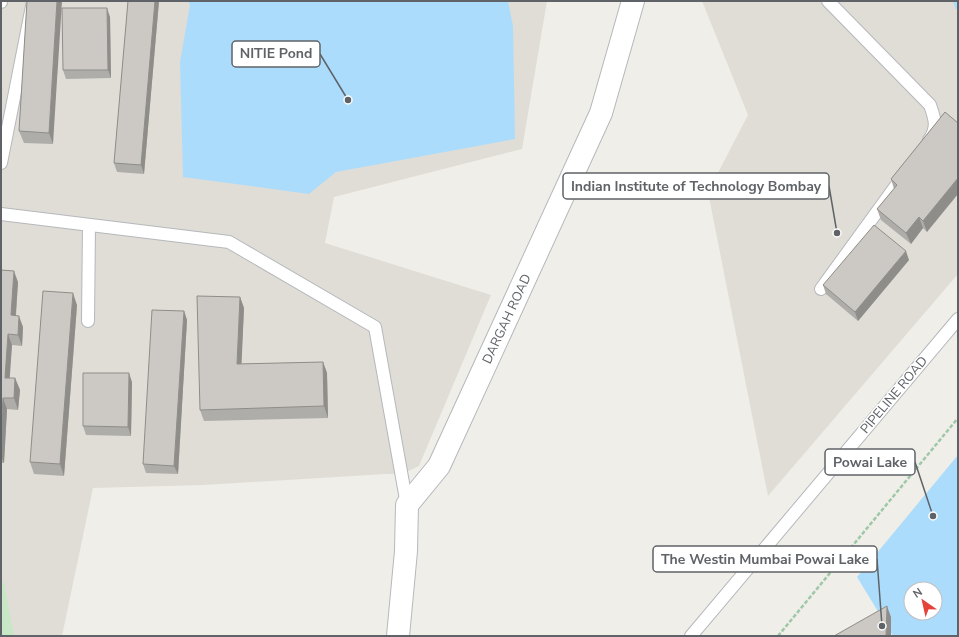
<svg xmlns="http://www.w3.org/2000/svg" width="959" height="637" viewBox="0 0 959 637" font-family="'Nunito Sans',sans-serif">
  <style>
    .education { fill: #e0ddd6 }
    .green { fill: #c7e7c6 }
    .water { fill: #acdcfc; fill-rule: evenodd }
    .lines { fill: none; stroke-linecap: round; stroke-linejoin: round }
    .stream { stroke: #acdcfc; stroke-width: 6 }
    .lane-casing { stroke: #b5b8bc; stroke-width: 14 }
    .street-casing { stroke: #b5b8bc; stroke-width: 24 }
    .path { stroke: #9fc8a9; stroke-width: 2.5; stroke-dasharray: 4 2; stroke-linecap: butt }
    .lane { stroke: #fff; stroke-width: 12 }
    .street { stroke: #fff; stroke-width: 22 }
    .wall { fill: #afada9 }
    .shaded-wall { fill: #8f8d89 }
    .building { fill: #ccc9c4; stroke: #8f8d89 }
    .labels { text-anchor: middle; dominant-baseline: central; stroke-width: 3; stroke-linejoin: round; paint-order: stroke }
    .street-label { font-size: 13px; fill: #5f6367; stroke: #fff }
    .leader { fill: none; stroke: #5f6367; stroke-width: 1.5 }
    .callout-dot { fill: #5f6367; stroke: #fff; stroke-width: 1.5 }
    .callout { fill: #fff; stroke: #5f6367; stroke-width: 1.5 }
    .callout-label { font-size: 14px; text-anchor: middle; font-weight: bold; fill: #5f6367 }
  </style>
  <rect width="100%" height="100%" fill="#f0eee8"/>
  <g class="education">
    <polygon points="1,1 547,1 522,149 334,197 325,243 491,295 419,466 402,474 386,474 204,485 93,488 62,636 1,636"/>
    <polygon points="702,1 958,1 958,274 768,496 708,192 748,115"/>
  </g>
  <polygon class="green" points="1,579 4,584 14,636 1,636"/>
  <g class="water">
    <polygon points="188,1 508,1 513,26 515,139 336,172 309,194 183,177 180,62 190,5"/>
    <path d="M958,455V636H893L857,577ZM911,589H935V613H911Z"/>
  </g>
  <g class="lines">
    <polyline class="stream" points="956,1 958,7"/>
    <g class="lane-casing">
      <g id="lane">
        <path d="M828,1L930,105C935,119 938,128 929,140"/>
        <polyline points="1,2 1,1"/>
        <polyline points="1,163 33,1"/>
        <polyline points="1,214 229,242 375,327 407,505"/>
        <polyline points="821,289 903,176"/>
        <polyline points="88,321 89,225"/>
        <polyline points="691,636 958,319"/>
      </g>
    </g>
    <g class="street-casing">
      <polyline id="street" points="398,636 406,551 407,505 439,466 601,113 633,1"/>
    </g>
    <polyline class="path" points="778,636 958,418"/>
    <use href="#lane" class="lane"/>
    <use href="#street" class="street"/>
  </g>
  <g class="wall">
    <polygon points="27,1 53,144 24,143 19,131"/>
    <polygon points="128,1 159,1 144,174 117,172 114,163"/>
    <polygon points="110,17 111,78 66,79 63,70"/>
    <polygon points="945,112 927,232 923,228 911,244 881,220 877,209 894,189 891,179"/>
    <polygon points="909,260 858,321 826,294 823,285"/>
    <polygon points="1,270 18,282 16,316 23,327 22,346 12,345 9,378 15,378 20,390 18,410 7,409 4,463 1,463"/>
    <polygon points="240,297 244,308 241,364 323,362 327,373 328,418 204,421 200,410"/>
    <polygon points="77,305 64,476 34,474 30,462"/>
    <polygon points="184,311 187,320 178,474 146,473 143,464"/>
    <polygon points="132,382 131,436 86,435 83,426"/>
  </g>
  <g class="shaded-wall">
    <polygon points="57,1 62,1 53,144 49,133"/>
    <polygon points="155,1 159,1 144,174 141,165"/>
    <polygon points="107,8 110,17 111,78 108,70"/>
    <polygon points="958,178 958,194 927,232 923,221"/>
    <polygon points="919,217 923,228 911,244 906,233"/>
    <polygon points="906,251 909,260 858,321 855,312"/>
    <polygon points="14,271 18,282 15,326 11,315"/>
    <polygon points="73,293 77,305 64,476 60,464"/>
    <polygon points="240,297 244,308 241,376 237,364"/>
    <polygon points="184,311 187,320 178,474 174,466"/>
    <polygon points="19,316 23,327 22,346 18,335"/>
    <polygon points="8,334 12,345 9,389 5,378"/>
    <polygon points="323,362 327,373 328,418 324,406"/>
    <polygon points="129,373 132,382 131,436 128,427"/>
    <polygon points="15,378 20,390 18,410 14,398"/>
    <polygon points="3,398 7,409 4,463 1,456 1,431"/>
    <polygon points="887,606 891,617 891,636 886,636"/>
  </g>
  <g class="building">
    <polygon points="27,1 57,1 49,133 19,131"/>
    <polygon points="128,1 155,1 141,165 114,163"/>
    <polygon points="62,8 107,8 108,70 63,70"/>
    <polygon points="945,112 958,123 958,178 923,221 919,217 906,233 877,209 897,185 891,179"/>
    <polygon points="874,225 906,251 855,312 823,285"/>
    <polygon points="1,270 14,271 11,315 19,316 18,335 8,334 5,378 15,378 14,398 3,398 1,431"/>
    <polygon points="43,291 73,293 60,464 30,462"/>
    <polygon points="197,296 240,297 237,364 323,362 324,406 200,410"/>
    <polygon points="152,310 184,311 174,466 143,464"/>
    <polygon points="83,373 129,373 128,427 83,426"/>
    <polygon points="887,606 886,636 834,636"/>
  </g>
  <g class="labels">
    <g class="street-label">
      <text transform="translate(507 319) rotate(-65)">DARGAH ROAD</text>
      <text transform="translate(894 395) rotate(-50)">PIPELINE ROAD</text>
    </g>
  </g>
  <path class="leader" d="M348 100L320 54M837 233L829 186M933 516L915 462M882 626L877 559"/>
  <g class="callout-dot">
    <circle cx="348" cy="100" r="4"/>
    <circle cx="837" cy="233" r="4"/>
    <circle cx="933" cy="516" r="4"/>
    <circle cx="882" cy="626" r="4"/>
  </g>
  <g class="callout">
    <rect x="232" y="41" width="88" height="26" rx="4"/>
    <rect x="563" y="173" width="266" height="26" rx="4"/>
    <rect x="825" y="449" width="90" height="26" rx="4"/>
    <rect x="653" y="546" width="224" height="26" rx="4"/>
  </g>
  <g class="callout-label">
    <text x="276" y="58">NITIE Pond</text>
    <text x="696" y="191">Indian Institute of Technology Bombay</text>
    <text x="870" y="467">Powai Lake</text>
    <text x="765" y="564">The Westin Mumbai Powai Lake</text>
  </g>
  <rect width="959" height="637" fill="none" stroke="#5f6367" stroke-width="4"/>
  <g transform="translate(923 601) rotate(326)"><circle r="19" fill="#ffffff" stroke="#bfc1c2"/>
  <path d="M0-3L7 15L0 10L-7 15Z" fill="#e4433a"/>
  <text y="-6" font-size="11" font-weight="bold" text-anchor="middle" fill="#5f6367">N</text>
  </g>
</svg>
